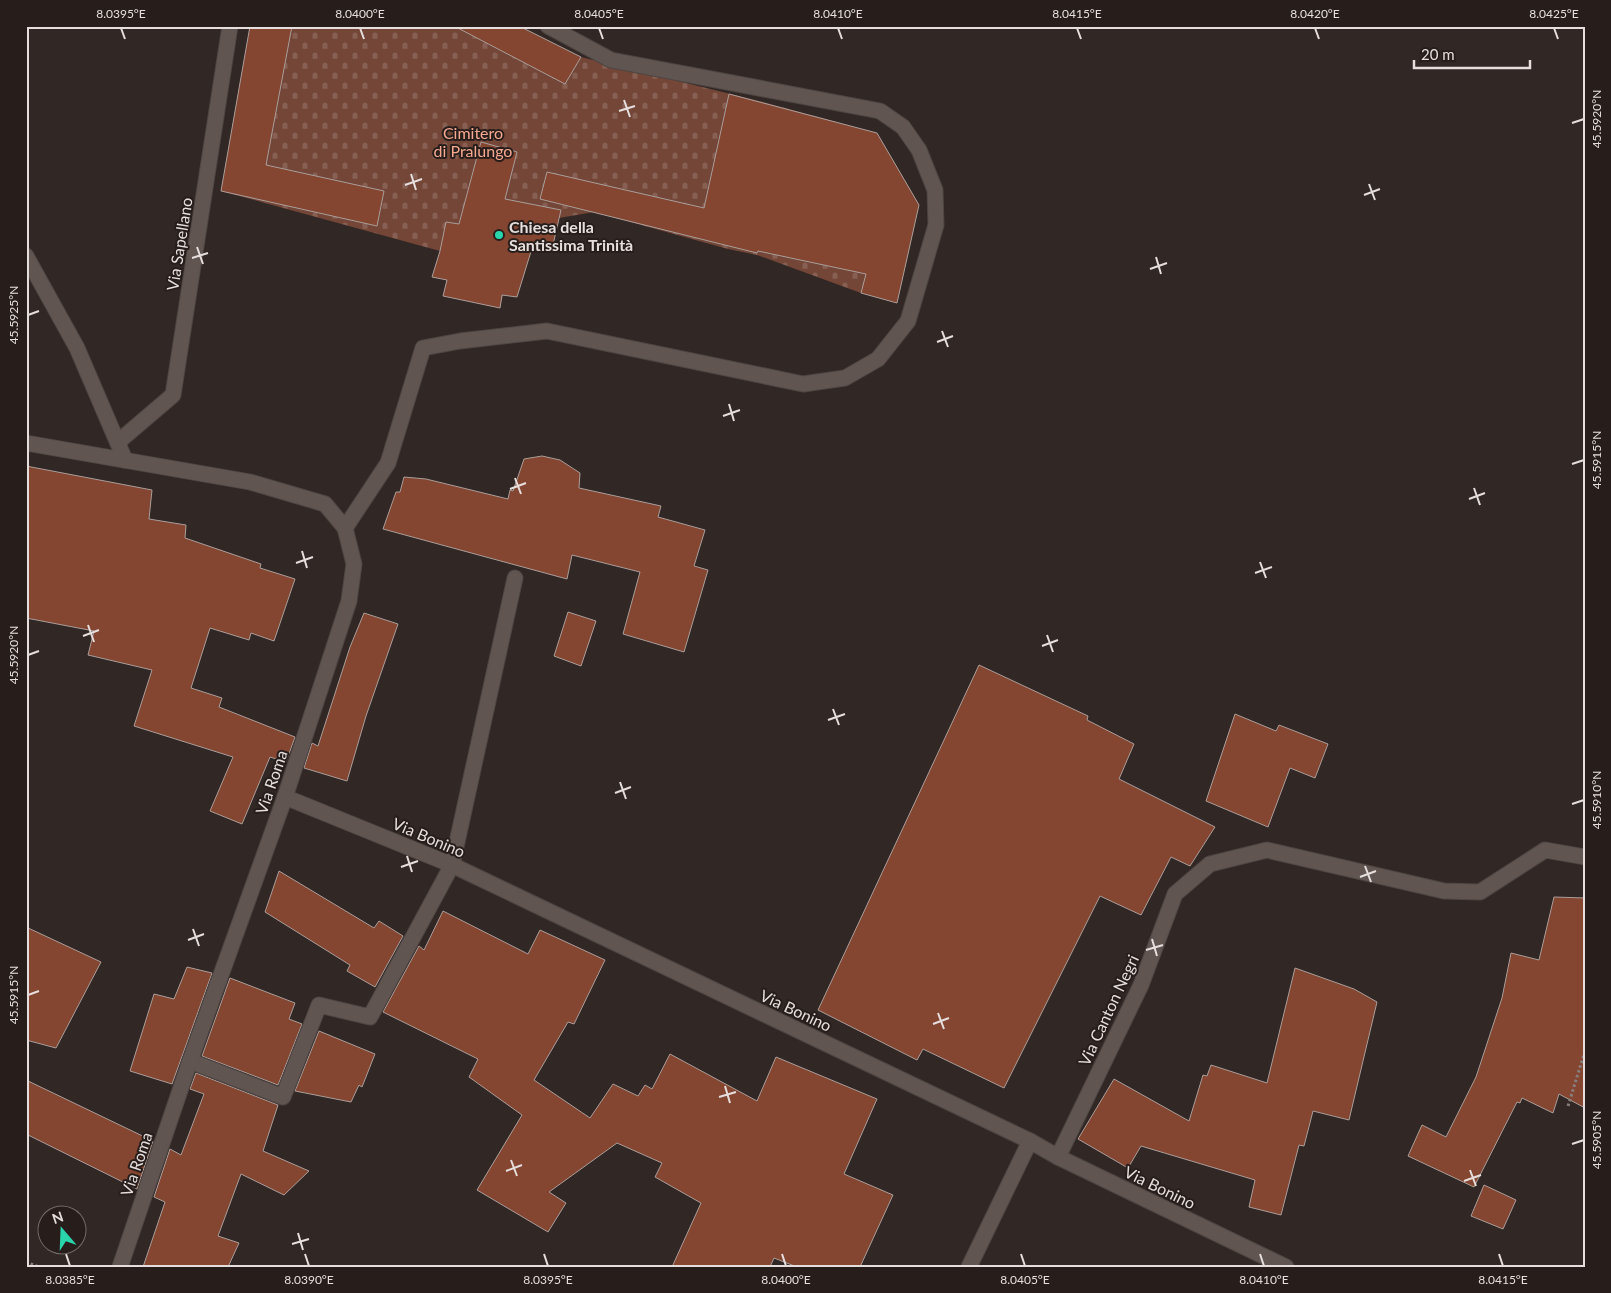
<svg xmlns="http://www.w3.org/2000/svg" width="1611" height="1293" viewBox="0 0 1611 1293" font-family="Lato,sans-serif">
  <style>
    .cemetery { fill: url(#cemetery-stones) }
    .building { fill: #844531; stroke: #aa9e9a }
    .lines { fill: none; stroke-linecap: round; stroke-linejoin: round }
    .minor-casing { stroke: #4e4643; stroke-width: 17 }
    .tertiary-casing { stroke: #4e4643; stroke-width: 17 }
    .path { stroke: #877f7c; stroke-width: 3; stroke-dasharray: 2.5 2.5; stroke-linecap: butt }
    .minor { stroke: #605551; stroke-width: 15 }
    .tertiary { stroke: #605551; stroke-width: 15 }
    .ticks { fill: none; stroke: #e5dedc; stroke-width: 2 }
    .poi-dot { fill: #2ad5ac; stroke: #271e1b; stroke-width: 2 }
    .labels { text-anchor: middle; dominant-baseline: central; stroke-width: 4; stroke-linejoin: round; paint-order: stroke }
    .park-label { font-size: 16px; fill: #f6a990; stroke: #271e1b }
    .poi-label { font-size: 16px; font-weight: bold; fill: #e5dedc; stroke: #271e1b; text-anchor: start }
    .street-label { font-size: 16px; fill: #e5dedc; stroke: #271e1b }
    .neatline { fill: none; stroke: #e5dedc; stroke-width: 2 }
    .ticks-label { font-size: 12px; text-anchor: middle; fill: #e5dedc }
  </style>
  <defs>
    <pattern id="cemetery-stones" width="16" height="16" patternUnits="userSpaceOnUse" patternTransform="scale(1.25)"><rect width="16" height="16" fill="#734637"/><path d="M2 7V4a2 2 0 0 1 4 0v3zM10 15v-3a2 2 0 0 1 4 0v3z" fill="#876053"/></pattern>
  </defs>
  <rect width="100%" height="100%" fill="#312724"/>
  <polygon class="cemetery" points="250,26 519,26 581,57 759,101 877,133 919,205 897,303 861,293 757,255 728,249 594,212 559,218 552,249 533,245 517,297 503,295 500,308 443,296 447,280 432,277 440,251 221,191"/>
  <g class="building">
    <polygon points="250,26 292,26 266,165 384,191 377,226 221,191"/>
    <polygon points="454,26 519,26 581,57 565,84"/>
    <polygon points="729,94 877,133 919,205 897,303 861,293 866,274 758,251 757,253 540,199 547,172 704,208"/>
    <polygon points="481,142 517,152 505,199 561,210 552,249 533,245 517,297 502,295 500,308 443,296 447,280 432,277 440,251 446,222 459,224"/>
    <polygon points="542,456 560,460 580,473 579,488 661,506 658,517 705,530 694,566 708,570 684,652 623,634 640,572 572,555 567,579 383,529 396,492 400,492 404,477 426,479 508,499 510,490 513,491 524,459"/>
    <polygon points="26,466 152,490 149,519 186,525 185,538 261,564 260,568 295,579 274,641 251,633 249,640 210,628 191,688 222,698 219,707 295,737 286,762 270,757 242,824 210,811 233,757 134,726 152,670 88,655 94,631 26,618"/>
    <polygon points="568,612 596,621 581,666 554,656"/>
    <polygon points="364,613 398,624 366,716 347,781 304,768 312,743 318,746 350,647"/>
    <polygon points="979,665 1088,716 1087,720 1134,744 1119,779 1215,827 1190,866 1171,857 1141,915 1100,896 1004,1088 923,1049 917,1060 818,1010"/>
    <polygon points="1235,714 1276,731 1279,725 1328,744 1315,778 1290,768 1268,827 1206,801"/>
    <polygon points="279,871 374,928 379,921 403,936 375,987 347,971 350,965 265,912"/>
    <polygon points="1554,897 1585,898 1585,1108 1559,1094 1553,1113 1522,1098 1520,1103 1517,1102 1474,1187 1408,1156 1422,1125 1446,1137 1476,1077 1502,998 1511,953 1539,960"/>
    <polygon points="443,911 528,954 540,930 605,960 574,1024 568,1022 534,1080 590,1118 613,1084 638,1096 645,1085 652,1089 670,1054 757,1101 776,1057 877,1099 844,1174 893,1195 860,1267 797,1267 774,1258 770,1267 672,1267 701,1203 655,1177 662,1163 617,1143 549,1192 566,1203 548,1232 477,1190 522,1115 469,1077 478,1059 383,1012 419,946 424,950"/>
    <polygon points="26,927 101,962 56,1048 26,1040"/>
    <polygon points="187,967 212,973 172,1084 130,1071 154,994 174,999"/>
    <polygon points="1295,968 1354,989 1377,1002 1349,1120 1313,1111 1304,1146 1299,1145 1281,1215 1249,1207 1255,1180 1141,1146 1128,1168 1078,1139 1114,1079 1189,1121 1203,1075 1207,1076 1211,1065 1267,1083"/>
    <polygon points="230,978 295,1003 289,1019 302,1024 278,1085 202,1056"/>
    <polygon points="319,1031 375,1054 362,1087 359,1085 351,1102 295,1091"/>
    <polygon points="196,1073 278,1105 263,1151 309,1171 284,1195 241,1174 218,1236 239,1243 228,1267 143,1267 165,1202 154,1197 170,1149 181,1155 204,1094 190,1089"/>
    <polygon points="26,1080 153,1141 137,1189 26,1134"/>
    <polygon points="1484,1185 1516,1200 1503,1229 1471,1216"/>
  </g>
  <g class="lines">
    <g class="minor-casing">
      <g id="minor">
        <polyline points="118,442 173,395 230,26"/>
        <polyline points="345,528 388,463 423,348 460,341 547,331 803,384 845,378 878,359 908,321 936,225 935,190 919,150 903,127 880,111 611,60 548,26"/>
        <polyline points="190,1061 283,1097 319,1005 370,1017 452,865 515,578"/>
        <polyline points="1058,1157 1141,985 1175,894 1210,864 1267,850 1444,891 1480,892 1545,850 1585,857"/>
        <polyline points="969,1267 1030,1141"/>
      </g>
    </g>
    <g class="tertiary-casing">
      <g id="tertiary">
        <polyline points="26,256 77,348 125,460"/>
        <polyline points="26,443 250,482 325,504 345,528 354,564 349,601 285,797 190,1061 120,1267"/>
        <polyline points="285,797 452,865 1030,1141 1058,1157 1286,1267"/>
      </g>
    </g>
    <g class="path">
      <polyline points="1568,1106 1585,1051"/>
      <polyline points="26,1262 39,1267"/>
    </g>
    <use href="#minor" class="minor"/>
    <use href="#tertiary" class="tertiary"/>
  </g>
  <path class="ticks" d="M121,28L125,39M360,28L364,39M599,28L603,39M838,28L842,39M1077,28L1081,39M1315,28L1319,39M1554,28L1558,39M624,100L630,117M619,111L635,106M1572,123L1584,119M411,174L416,190M1369,184L1375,200M405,185L422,179M1364,195L1380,189M197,247L203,264M1156,257L1161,274M192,258L208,253M1150,269L1167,263M28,315L39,311M942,331L948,347M937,342L953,336M729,404L734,421M723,416L740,410M1572,464L1584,460M515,478L521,494M1474,488L1480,505M510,489L526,483M1469,499L1485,493M302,551L307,568M1260,562L1266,578M296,563L313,557M1255,573L1272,567M88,625L94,642M1047,635L1053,652M83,636L99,630M1042,646L1058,640M28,655L39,651M833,709L839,725M828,720L845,714M620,782L626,799M615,793L631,787M1572,804L1584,800M407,856L412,872M1365,866L1371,882M401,867L418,861M1360,877L1376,871M193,929L199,946M1152,939L1157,956M188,940L204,934M1146,950L1163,945M28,995L39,991M938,1013L944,1029M933,1024L949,1018M725,1086L730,1103M719,1097L736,1092M1572,1144L1584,1140M511,1160L517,1176M1470,1170L1476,1186M506,1171L522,1165M1464,1181L1481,1175M298,1233L303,1250M292,1244L309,1239M66,1254L70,1266M305,1254L309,1266M544,1254L548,1266M782,1254L786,1266M1021,1254L1025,1266M1260,1254L1264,1266M1499,1254L1503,1266"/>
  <circle class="poi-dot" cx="499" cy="235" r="5"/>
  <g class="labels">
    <g class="park-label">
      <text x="473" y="132">Cimitero<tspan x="473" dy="18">di Pralungo</tspan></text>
    </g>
    <g class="poi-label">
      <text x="509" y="226">Chiesa della<tspan x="509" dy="18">Santissima Trinità</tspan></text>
    </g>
    <g class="street-label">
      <text transform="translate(179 244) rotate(-81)">Via Sapellano</text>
      <text transform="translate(271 782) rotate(-71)">Via Roma</text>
      <text transform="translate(429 837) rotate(23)">Via Bonino</text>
      <text transform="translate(796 1010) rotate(25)">Via Bonino</text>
      <text transform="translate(1108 1010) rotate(-65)">Via Canton Negri</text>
      <text transform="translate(136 1164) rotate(-71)">Via Roma</text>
      <text transform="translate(1160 1187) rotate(26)">Via Bonino</text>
    </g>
  </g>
  <rect width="1611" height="1293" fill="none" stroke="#271e1b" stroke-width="55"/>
  <g transform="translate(62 1230) rotate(341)"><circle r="24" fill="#271e1b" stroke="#736b68"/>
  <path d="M0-4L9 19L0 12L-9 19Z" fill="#2ad5ac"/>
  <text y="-8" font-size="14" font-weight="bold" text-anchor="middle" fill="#e5dedc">N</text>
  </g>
  <path d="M1414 60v8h116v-8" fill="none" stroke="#e5dedc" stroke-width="2.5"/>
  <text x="1421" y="60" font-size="15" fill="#e5dedc" stroke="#271e1b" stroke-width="4" paint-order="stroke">20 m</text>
  <rect x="28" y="28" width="1556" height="1238" class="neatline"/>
  <g class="ticks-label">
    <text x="121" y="18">8.0395°E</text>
    <text x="360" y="18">8.0400°E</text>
    <text x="599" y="18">8.0405°E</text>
    <text x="838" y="18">8.0410°E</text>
    <text x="1077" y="18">8.0415°E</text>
    <text x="1315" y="18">8.0420°E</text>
    <text x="1554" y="18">8.0425°E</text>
    <text transform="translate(1597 119) rotate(-90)" y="4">45.5920°N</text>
    <text transform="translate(14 315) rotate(-90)" y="4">45.5925°N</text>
    <text transform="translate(1597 460) rotate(-90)" y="4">45.5915°N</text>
    <text transform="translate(14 655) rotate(-90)" y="4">45.5920°N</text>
    <text transform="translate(1597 800) rotate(-90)" y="4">45.5910°N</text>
    <text transform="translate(14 995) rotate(-90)" y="4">45.5915°N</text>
    <text transform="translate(1597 1140) rotate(-90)" y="4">45.5905°N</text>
    <text x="70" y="1284">8.0385°E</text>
    <text x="309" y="1284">8.0390°E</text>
    <text x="548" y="1284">8.0395°E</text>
    <text x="786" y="1284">8.0400°E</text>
    <text x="1025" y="1284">8.0405°E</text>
    <text x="1264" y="1284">8.0410°E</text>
    <text x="1503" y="1284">8.0415°E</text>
  </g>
</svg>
